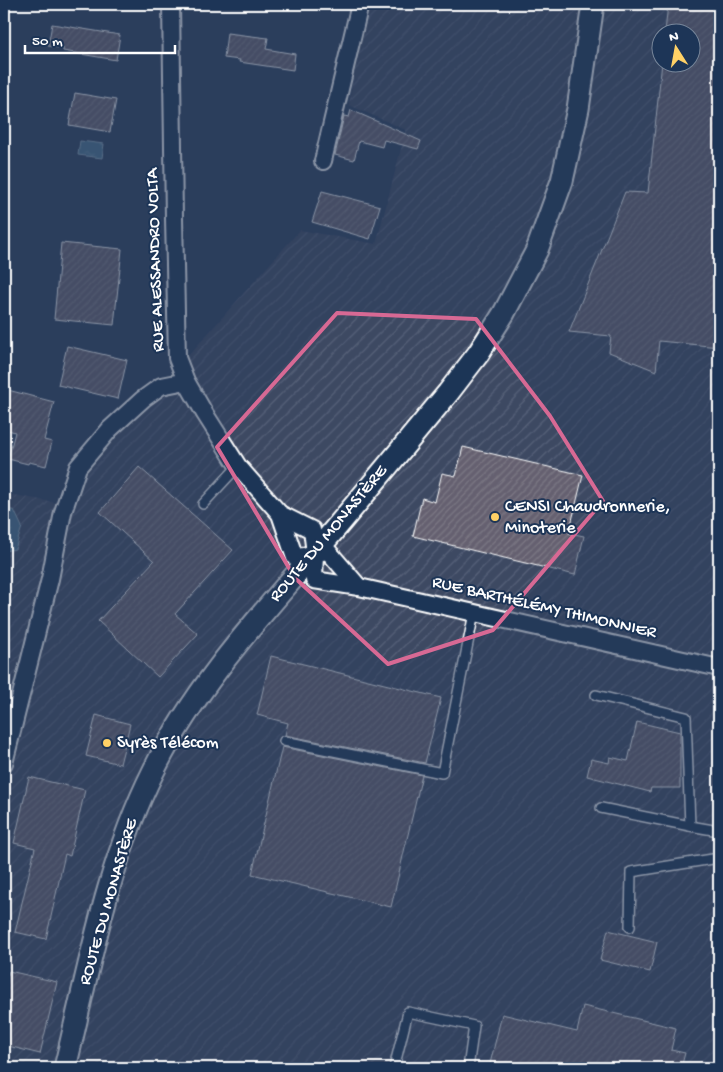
<svg xmlns="http://www.w3.org/2000/svg" width="723" height="1072" viewBox="0 0 723 1072" font-family="'Gochi Hand',sans-serif">
  <style>
    .industrial { fill: url(#industrial-furrows); fill-rule: evenodd }
    .water { fill: url(#water-ripples); stroke: #90a9bb }
    .building { fill: url(#building-hatch); stroke: #fff }
    .lines { fill: none; stroke-linecap: round; stroke-linejoin: round }
    .service-casing { stroke: #fff; stroke-width: 12 }
    .minor-casing { stroke: #fff; stroke-width: 20 }
    .tertiary-casing { stroke: #fff; stroke-width: 25 }
    .service { stroke: #1d3557; stroke-width: 9 }
    .minor { stroke: #1d3557; stroke-width: 16 }
    .tertiary { stroke: #1d3557; stroke-width: 21 }
    .marked { fill: none; stroke: #d76994; stroke-width: 4; stroke-linejoin: round }
    .poi-dot { fill: #ffd166; stroke: #1d3557; stroke-width: 2 }
    .labels { text-anchor: middle; dominant-baseline: central; stroke-width: 4; stroke-linejoin: round; paint-order: stroke }
    .street-label { font-size: 18px; fill: #fff; stroke: #1d3557 }
    .poi-label { font-size: 18px; fill: #fff; stroke: #1d3557; text-anchor: start }
  </style>
  <defs>
    <pattern id="industrial-furrows" width="10" height="10" patternUnits="userSpaceOnUse" patternTransform="scale(1.25)"><rect width="10" height="10" fill="#3c4862"/><path d="M-1 1l2-2M0 10L10 0M9 11l2-2" fill="none" stroke="#59637a"/></pattern>
    <pattern id="water-ripples" width="26" height="14" patternUnits="userSpaceOnUse" patternTransform="scale(1.25)"><rect width="26" height="14" fill="#46708e"/><path d="M2 4q2-2 4 0t4 0M15 11q2-2 4 0t4 0" fill="none" stroke="#62859f"/></pattern>
    <pattern id="building-hatch" width="6" height="6" patternUnits="userSpaceOnUse" patternTransform="scale(1.25)"><rect width="6" height="6" fill="#656170"/><path d="M-1 1l2-2M0 6l6-6M5 7l2-2" fill="none" stroke="#7c7985"/></pattern>
  </defs>
  <rect width="100%" height="100%" fill="#2b3e5c"/>
  <filter id="ink" filterUnits="userSpaceOnUse"><feTurbulence type="fractalNoise" baseFrequency=".02" numOctaves="2"/><feDisplacementMap in="SourceGraphic" scale="10" xChannelSelector="R" yChannelSelector="G"/><feConvolveMatrix kernelMatrix="1 2 1 2 8 2 1 2 1" color-interpolation-filters="sRGB"/></filter>
  <g filter="url(#ink)">
    <path class="industrial" d="M362,4H719V1068H4V493L57,503L300,230L376,244L406,130L349,105ZM660,32H690V62H660Z"/>
    <g class="water">
      <polygon points="80,141 104,144 102,158 78,155"/>
      <polygon points="4,510 14,510 22,527 15,549 4,551"/>
    </g>
    <g class="building">
      <polygon points="668,4 719,4 719,347 659,341 656,371 609,352 611,336 569,332 625,192 648,193 662,62 690,62 690,32 665,32"/>
      <polygon points="52,24 120,35 116,60 63,51 63,48 48,46"/>
      <polygon points="227,33 268,38 266,49 295,54 293,70 239,62 240,60 224,58"/>
      <polygon points="75,93 116,100 110,132 69,125"/>
      <polygon points="351,110 421,141 418,149 384,140 382,147 359,141 354,160 335,155 344,116 349,117"/>
      <polygon points="322,191 380,206 370,239 312,222"/>
      <polygon points="61,243 122,249 114,325 54,319"/>
      <polygon points="67,346 127,360 118,399 58,385"/>
      <polygon points="4,389 54,402 44,440 52,442 46,466 29,462 28,464 8,459 15,432 4,429"/>
      <polygon points="463,447 583,475 569,533 584,536 575,575 413,536 422,498 435,502 442,473 456,476"/>
      <polygon points="139,467 233,550 175,614 198,634 158,677 98,621 154,561 100,512"/>
      <polygon points="271,656 441,698 425,763 285,735 288,723 257,715"/>
      <polygon points="96,715 130,724 120,764 86,756"/>
      <polygon points="637,722 680,732 680,788 651,788 650,792 587,776 591,759 609,763 610,757 628,761"/>
      <polygon points="282,747 422,775 391,907 252,874"/>
      <polygon points="29,777 85,790 70,856 65,854 46,939 15,932 35,848 14,843"/>
      <polygon points="608,930 657,942 650,972 600,960"/>
      <polygon points="9,971 57,982 40,1054 4,1045 4,992"/>
      <polygon points="583,1006 676,1028 671,1050 685,1053 681,1068 580,1068 552,1062 550,1068 489,1068 502,1014 577,1032"/>
    </g>
    <g class="lines">
      <g class="service-casing">
        <g id="service">
          <polyline points="203,504 238,466"/>
          <polyline points="596,695 686,717 690,826"/>
          <polyline points="284,741 442,773 474,613"/>
          <polyline points="601,808 690,826 719,831"/>
          <polyline points="630,927 631,872 719,858"/>
          <polyline points="394,1068 408,1012 474,1026 468,1068"/>
        </g>
      </g>
      <g class="minor-casing">
        <g id="minor">
          <polyline points="171,4 174,218 177,358 186,381 205,414 238,466 280,514 295,558 315,553 328,551 359,587"/>
          <polyline points="323,161 360,4"/>
          <polyline points="280,514 312,530 315,553 314,580 359,587 719,668"/>
          <polyline points="4,763 50,579 63,512 78,467 110,429 143,399 161,386 186,381"/>
        </g>
      </g>
      <g class="tertiary-casing">
        <path id="tertiary" d="M65,1068C89,968 107,864 153,772C193,690 254,623 313,555C359,501 403,447 448,393L478,354L504,313L537,250L562,181L578,109L593,4"/>
      </g>
      <use href="#service" class="service"/>
      <use href="#minor" class="minor"/>
      <use href="#tertiary" class="tertiary"/>
    </g>
  </g>
  <path d="M0 0H723V1072H0ZM337,313L476,319L550,416L603,501L493,630L388,664L295,578L217,447Z" fill="#2b3e5c" fill-opacity=".55" fill-rule="evenodd"/>
  <path class="marked" d="M337,313L476,319L550,416L603,501L493,630L388,664L295,578L217,447Z"/>
  <g class="poi-dot">
    <circle cx="495" cy="517" r="5"/>
    <circle cx="107" cy="743" r="5"/>
  </g>
  <g class="labels">
    <g class="street-label">
      <text transform="translate(156 260) rotate(-92)">RUE ALESSANDRO VOLTA</text>
      <text transform="translate(329 534) rotate(-50)">ROUTE DU MONASTÈRE</text>
      <text transform="translate(544 608) rotate(13)">RUE BARTHÉLÉMY THIMONNIER</text>
      <text transform="translate(109 902) rotate(-74)">ROUTE DU MONASTÈRE</text>
    </g>
    <g class="poi-label">
      <text x="505" y="507">CENSI Chaudronnerie,<tspan x="505" dy="21">Minoterie</tspan></text>
      <text x="117" y="743">Syrès Télécom</text>
    </g>
  </g>
  <rect width="723" height="1072" fill="none" stroke="#1d3557" stroke-width="20"/>
  <rect x="10" y="10" width="703" height="1052" fill="none" stroke="#fff" stroke-width="2" filter="url(#ink)"/>
  <g transform="translate(676 48) rotate(349)"><circle r="24" fill="#1d3557" stroke="#77869a"/>
  <path d="M0-4L9 19L0 12L-9 19Z" fill="#ffd166"/>
  <text y="-8" font-size="14" font-weight="bold" text-anchor="middle" fill="#ffffff">N</text>
  </g>
  <path d="M25 45v8h150v-8" fill="none" stroke="#ffffff" stroke-width="2.5"/>
  <text x="32" y="45" font-size="15" fill="#ffffff" stroke="#1d3557" stroke-width="4" paint-order="stroke">50 m</text>
</svg>
